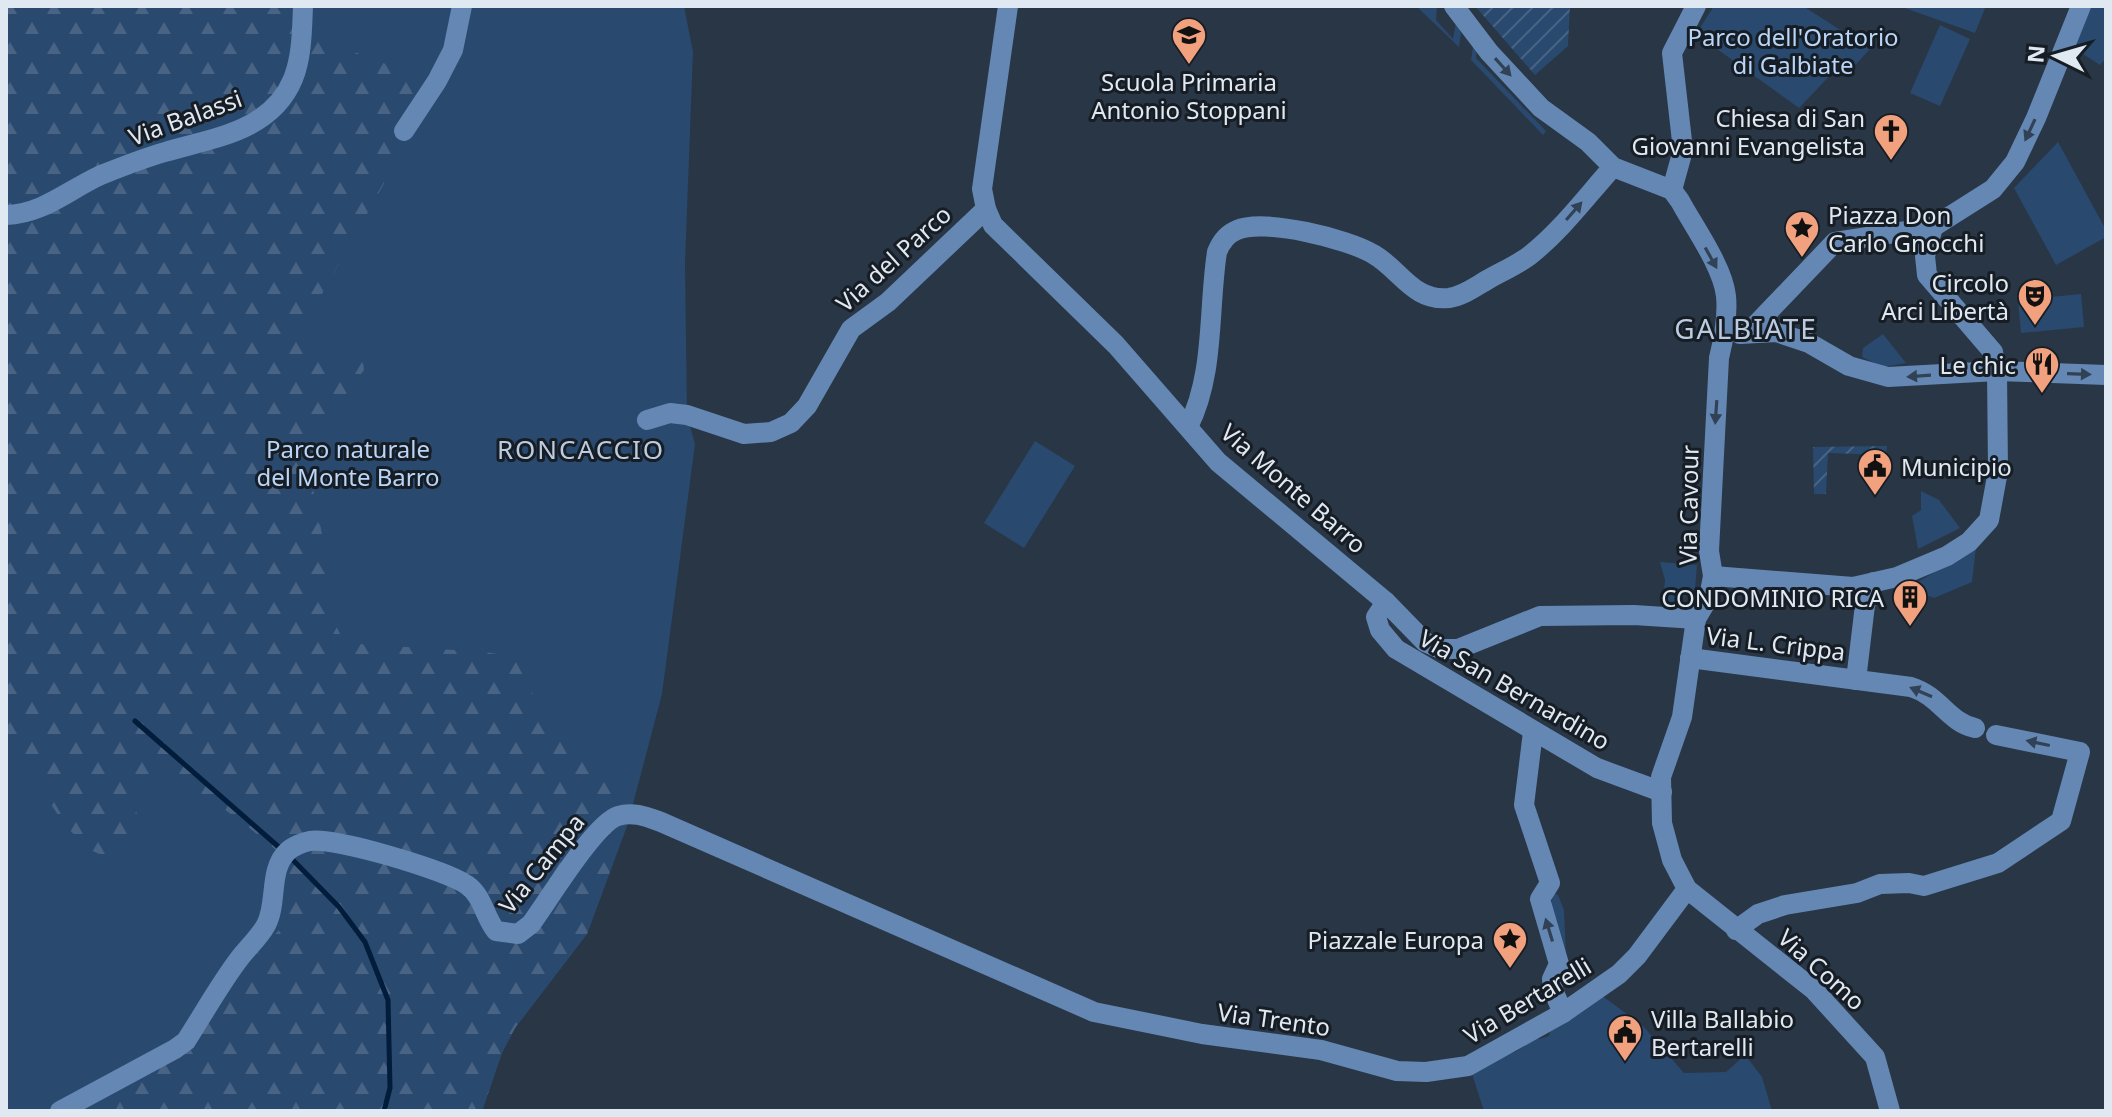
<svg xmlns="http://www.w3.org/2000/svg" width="2112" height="1117" viewBox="0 0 2112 1117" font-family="'Noto Sans',sans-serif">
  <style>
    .green { fill: #29496f }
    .forest { fill: url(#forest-firs) }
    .garden { fill: url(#garden-furrows) }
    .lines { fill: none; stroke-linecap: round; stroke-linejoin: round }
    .stream { stroke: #021c3b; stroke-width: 5 }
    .minor { stroke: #6488b3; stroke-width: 20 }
    .oneway { fill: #324256 }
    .labels { text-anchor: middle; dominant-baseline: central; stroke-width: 6; stroke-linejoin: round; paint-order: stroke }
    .park-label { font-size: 24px; fill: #b9d5f8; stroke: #171d24 }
    .poi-label { font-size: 24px; fill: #e0e8f2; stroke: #171d24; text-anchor: end }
    .street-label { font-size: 24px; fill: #e0e8f2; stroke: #171d24 }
    .neighbourhood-label { font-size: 26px; letter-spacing: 2px; fill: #bbcbe0; stroke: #171d24 }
    .quarter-label { font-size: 28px; letter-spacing: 2px; fill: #bbcbe0; stroke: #171d24 }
  </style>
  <defs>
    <pattern id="forest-firs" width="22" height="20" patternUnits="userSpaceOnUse" patternTransform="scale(2)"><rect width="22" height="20" fill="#29496f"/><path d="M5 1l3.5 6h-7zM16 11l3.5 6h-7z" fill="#486384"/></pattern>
    <pattern id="garden-furrows" width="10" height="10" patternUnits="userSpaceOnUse" patternTransform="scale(2)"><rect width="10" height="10" fill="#29496f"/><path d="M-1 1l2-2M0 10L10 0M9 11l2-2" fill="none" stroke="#486384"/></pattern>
  </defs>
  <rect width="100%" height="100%" fill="#293646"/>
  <g class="green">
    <polygon points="6,6 684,6 693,52 685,263 687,415 695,444 662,694 628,823 587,934 515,1028 502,1053 482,1111 6,1111"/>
    <polygon points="1416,6 1437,6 1436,20 1453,39 1456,22 1461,33 1459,47"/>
    <polygon points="1714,6 1803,6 1870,49 1848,73 1840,65 1799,108 1696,34"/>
    <polygon points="1899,6 1986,6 1975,33"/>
    <polygon points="2085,6 2106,6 2106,58 2100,65 2072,47"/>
    <polygon points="1940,25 1970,39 1940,106 1910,93"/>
    <polygon points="1477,45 1476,58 1546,131 1543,135 1471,60 1473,47"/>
    <polygon points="2058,142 2106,230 2106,237 2056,265 2014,188"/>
    <polygon points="2081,294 2084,327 2021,333 2018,300"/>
    <polygon points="1883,334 1906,363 1883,367 1862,357 1863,348"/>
    <polygon points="1035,441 1075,466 1024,548 984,523"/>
    <polygon points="1921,491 1939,500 1960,528 1918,549 1912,516 1921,510"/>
    <polygon points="1976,547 1972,582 1934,598 1908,588"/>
    <polygon points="1660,562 1697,565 1695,590 1675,602 1663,601 1665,580"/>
    <polygon points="1554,893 1558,895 1564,910 1566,958 1549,911"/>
    <polygon points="1601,995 1643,1026 1684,1073 1726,1072 1745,1055 1762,1077 1772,1111 1484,1111 1471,1071 1517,1051 1535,1038 1540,1039 1549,1036 1551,1027"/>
  </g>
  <path class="forest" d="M6,6H307L310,35L399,69L414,83L415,99L405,138L386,180L313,310L306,342C319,356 345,353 363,361L364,370L320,430L311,457V479L324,544L331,615L340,634L359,644L485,652L509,656L515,660L541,710L554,729L622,800L628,823L587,934L515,1028L502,1053L482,1111H99L145,1076L279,930L291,863C266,841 199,783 167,781C160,781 150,786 143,788L136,810L141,839L133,856L118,862L88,849L64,824L6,736Z"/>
  <g class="garden">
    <polygon points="1475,6 1570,6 1568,46 1535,75"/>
    <polygon points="1887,446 1886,455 1828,453 1826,494 1814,494 1813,447"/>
  </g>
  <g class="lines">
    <g class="stream">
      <polyline points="135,721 281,849"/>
      <polyline points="289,856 339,907 365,942 388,1000 390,1088 384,1111"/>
    </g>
    <g class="minor">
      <polyline points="1008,6 982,189 986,209 993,225 1116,345 1218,462 1386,602 1425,642 1441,649 1458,649 1540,616 1634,615 1696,619"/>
      <path d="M1454,6L1489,52L1541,108L1588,142L1613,167L1672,190L1680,201C1694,227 1723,267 1726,296C1728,317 1724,338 1719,358L1709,551L1713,576L1709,597L1696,619L1682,717L1661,777L1662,823L1672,860L1687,889L1814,990L1875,1057L1890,1111"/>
      <polyline points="404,131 437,81 453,50 462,6"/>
      <polyline points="1672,190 1683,150 1672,53 1696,6"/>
      <path d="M6,215C43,214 68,190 101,175C121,167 144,158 165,152C212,138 271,132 293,79C302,57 302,30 303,6"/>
      <polyline points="1748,333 1835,242 1933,227 1993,189 2015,162 2036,118 2081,6"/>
      <polyline points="1740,334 1776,332 1809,343 1849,366 1888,377 1997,371 2106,375"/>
      <polyline points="647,420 670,413 687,415 744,434 771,432 791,423 807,406 851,329 888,302 986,209"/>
      <path d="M1188,427C1215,374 1208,310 1217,252C1221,242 1227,234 1237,230C1264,218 1348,239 1373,254C1400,269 1413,302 1449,298C1463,296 1475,287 1487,280C1501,272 1517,265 1529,256C1561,231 1586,197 1613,167"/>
      <polyline points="1713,576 1853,587 1897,577 1947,556 1969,542 1989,520 1998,471 1997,371 1993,352 1927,275 1925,256 1933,227"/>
      <polyline points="1386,602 1376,617 1380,630 1396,649 1597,768 1662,792"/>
      <path d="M1690,658L1911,687C1940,696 1948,722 1975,728"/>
      <polyline points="1856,680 1865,605 1874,582"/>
      <polyline points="1533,732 1524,805 1550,883 1540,899 1559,964 1552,979 1553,990 1563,1013"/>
      <polyline points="1736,930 1758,914 1785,905 1857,893 1880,884 1909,883 1924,886 1998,863 2061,821 2080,752 1996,735"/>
      <path d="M60,1111L175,1049L186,1041C204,1013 220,984 239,959C247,948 259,938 266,925C278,903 268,869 288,851C292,847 303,842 310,841C335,837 445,870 467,885C483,896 484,916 496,931L518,934L531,924C548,901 595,823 618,816C633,811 647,817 661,822L1094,1012L1202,1034L1321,1050L1397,1071L1426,1072L1468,1066L1563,1013L1619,974L1637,956L1687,889"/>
    </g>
  </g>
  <defs><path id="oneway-solid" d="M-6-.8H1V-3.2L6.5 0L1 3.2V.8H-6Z" transform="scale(2)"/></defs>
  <g class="oneway">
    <use href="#oneway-solid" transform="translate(1503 67) rotate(48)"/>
    <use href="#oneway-solid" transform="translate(2030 130) rotate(115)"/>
    <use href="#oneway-solid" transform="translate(1574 211) rotate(-49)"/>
    <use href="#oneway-solid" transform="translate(1711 258) rotate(61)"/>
    <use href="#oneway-solid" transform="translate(2079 374) rotate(2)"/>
    <use href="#oneway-solid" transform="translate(1919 376) rotate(176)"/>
    <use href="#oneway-solid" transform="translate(1716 412) rotate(94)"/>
    <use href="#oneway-solid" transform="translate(1921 692) rotate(-157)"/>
    <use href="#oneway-solid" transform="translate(2038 743) rotate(-168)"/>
    <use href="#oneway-solid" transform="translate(1549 930) rotate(-107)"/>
  </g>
  <defs>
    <g id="school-pin" transform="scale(1.8)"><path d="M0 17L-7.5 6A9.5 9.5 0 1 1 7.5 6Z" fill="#f2a17e" stroke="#171d24"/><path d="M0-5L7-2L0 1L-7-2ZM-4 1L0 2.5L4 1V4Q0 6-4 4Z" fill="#111"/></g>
    <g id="church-pin" transform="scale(1.8)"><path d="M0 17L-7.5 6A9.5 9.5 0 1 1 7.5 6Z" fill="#f2a17e" stroke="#171d24"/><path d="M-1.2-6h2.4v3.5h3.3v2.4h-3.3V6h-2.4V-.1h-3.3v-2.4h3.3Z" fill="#111"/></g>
    <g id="sight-pin" transform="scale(1.8)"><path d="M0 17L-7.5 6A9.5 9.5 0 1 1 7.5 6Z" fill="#f2a17e" stroke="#171d24"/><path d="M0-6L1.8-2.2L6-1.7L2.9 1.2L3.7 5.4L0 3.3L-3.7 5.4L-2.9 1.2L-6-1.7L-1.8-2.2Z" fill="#111"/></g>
    <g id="theatre-pin" transform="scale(1.8)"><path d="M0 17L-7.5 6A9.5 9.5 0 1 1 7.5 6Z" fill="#f2a17e" stroke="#171d24"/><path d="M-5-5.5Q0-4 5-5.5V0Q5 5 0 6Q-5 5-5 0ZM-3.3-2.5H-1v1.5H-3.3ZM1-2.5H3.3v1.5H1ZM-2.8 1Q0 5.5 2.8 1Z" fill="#111"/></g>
    <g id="restaurant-pin" transform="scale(1.8)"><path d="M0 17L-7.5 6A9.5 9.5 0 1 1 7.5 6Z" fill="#f2a17e" stroke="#171d24"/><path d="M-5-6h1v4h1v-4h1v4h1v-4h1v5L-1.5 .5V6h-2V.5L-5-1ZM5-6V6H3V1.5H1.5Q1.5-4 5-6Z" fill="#111"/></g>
    <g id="civic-pin" transform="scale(1.8)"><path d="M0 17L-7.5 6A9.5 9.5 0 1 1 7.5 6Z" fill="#f2a17e" stroke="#171d24"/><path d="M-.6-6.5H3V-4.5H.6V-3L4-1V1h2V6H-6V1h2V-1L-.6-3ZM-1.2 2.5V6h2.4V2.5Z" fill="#111"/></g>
    <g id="building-pin" transform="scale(1.8)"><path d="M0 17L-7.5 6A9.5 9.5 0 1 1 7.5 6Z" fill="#f2a17e" stroke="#171d24"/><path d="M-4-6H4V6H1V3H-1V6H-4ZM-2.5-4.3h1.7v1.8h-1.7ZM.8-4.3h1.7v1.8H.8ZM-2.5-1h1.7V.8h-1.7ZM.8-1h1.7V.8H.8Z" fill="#111"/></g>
  </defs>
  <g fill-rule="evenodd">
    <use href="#school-pin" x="1189" y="35"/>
    <use href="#church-pin" x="1891" y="131"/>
    <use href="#sight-pin" x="1802" y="228"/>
    <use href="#theatre-pin" x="2035" y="296"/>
    <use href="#restaurant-pin" x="2042" y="364"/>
    <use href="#civic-pin" x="1875" y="466"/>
    <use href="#building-pin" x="1910" y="597"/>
    <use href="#sight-pin" x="1510" y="939"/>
    <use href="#civic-pin" x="1625" y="1032"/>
  </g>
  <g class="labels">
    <g class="park-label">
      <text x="1793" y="36">Parco dell'Oratorio<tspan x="1793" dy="28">di Galbiate</tspan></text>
      <text x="348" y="448">Parco naturale<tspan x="348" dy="28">del Monte Barro</tspan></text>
    </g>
    <g class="poi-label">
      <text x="1189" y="81" text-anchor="middle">Scuola Primaria<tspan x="1189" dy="28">Antonio Stoppani</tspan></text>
      <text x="1865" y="117">Chiesa di San<tspan x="1865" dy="28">Giovanni Evangelista</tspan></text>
      <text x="1828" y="214" text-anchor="start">Piazza Don<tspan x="1828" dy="28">Carlo Gnocchi</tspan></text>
      <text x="2009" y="282">Circolo<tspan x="2009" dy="28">Arci Libertà</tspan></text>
      <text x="2016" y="364">Le chic</text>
      <text x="1901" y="466" text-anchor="start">Municipio</text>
      <text x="1884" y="597">CONDOMINIO RICA</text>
      <text x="1484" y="939">Piazzale Europa</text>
      <text x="1651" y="1018" text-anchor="start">Villa Ballabio<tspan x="1651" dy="28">Bertarelli</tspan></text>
    </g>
    <g class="street-label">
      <text transform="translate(185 117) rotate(-20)">Via Balassi</text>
      <text transform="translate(893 258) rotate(-42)">Via del Parco</text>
      <text transform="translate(1294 488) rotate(41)">Via Monte Barro</text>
      <text transform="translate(1688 505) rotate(-89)">Via Cavour</text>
      <text transform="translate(1776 643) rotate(7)">Via L. Crippa</text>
      <text transform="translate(1515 689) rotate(30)">Via San Bernardino</text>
      <text transform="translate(541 863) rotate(-51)">Via Campa</text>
      <text transform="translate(1822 969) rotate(42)">Via Como</text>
      <text transform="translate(1527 1000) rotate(-31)">Via Bertarelli</text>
      <text transform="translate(1274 1019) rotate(8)">Via Trento</text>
    </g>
    <g class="neighbourhood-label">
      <text x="581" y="449">RONCACCIO</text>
    </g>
    <g class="quarter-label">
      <text x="1746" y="328">GALBIATE</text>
    </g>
  </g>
  <rect width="2112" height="1117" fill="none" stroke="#e0e8f2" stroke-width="16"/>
  <g transform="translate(2056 56) rotate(275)" stroke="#171d24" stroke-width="6" paint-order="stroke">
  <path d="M0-6L14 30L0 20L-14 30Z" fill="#e0e8f2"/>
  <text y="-12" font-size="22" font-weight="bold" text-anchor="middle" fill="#e0e8f2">N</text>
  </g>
</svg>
